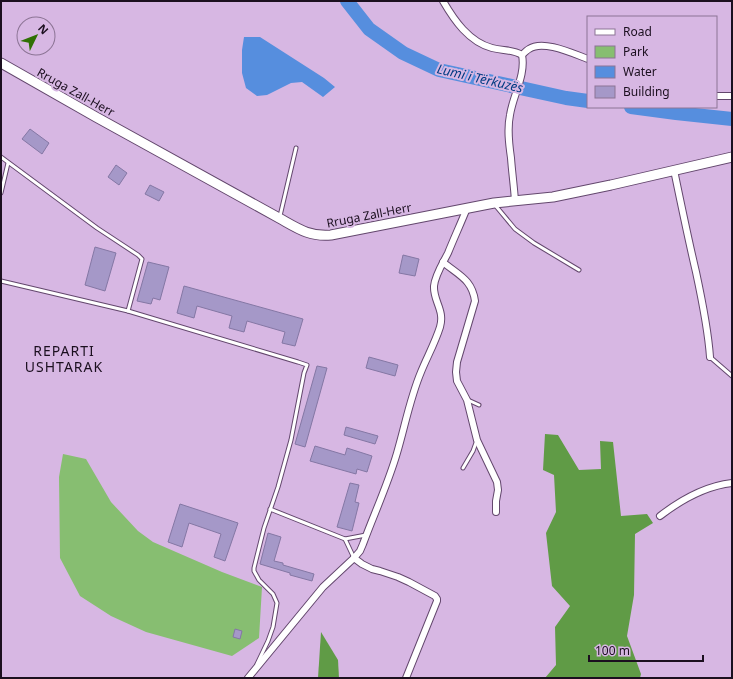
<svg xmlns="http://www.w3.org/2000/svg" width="733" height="679" viewBox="0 0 733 679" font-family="'Noto Sans',sans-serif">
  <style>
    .green { fill: #87be71 }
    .forest { fill: #609b46 }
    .water { fill: #568ede }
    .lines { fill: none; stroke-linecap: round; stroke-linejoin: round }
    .river { stroke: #568ede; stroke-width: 14 }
    .building { fill: #a598c8; stroke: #8477a4 }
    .lane-casing { stroke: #63476d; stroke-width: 5 }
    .street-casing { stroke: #63476d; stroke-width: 8 }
    .secondary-casing { stroke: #63476d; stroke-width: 11 }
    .lane { stroke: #fff; stroke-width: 3 }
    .street { stroke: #fff; stroke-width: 6 }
    .secondary { stroke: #fff; stroke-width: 9 }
    .labels { text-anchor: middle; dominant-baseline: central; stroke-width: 4; stroke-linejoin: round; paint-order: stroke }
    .street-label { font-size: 12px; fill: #1b0f1f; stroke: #d7b7e3 }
    .water-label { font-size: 13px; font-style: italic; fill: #003b82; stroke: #d7b7e3 }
    .quarter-label { font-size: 14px; letter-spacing: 1px; fill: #1b0f1f; stroke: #d7b7e3 }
  </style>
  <rect width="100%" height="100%" fill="#d7b7e3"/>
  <polygon class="green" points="63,454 86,459 111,502 138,531 153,542 222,572 262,587 259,638 232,656 146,632 111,616 80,596 60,558 59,477"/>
  <g class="forest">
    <polygon points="545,434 558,435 579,470 601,469 600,441 613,442 621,516 647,514 653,523 635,534 634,595 627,636 641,674 640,678 545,678 556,665 555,627 570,606 552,586 546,533 556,512 554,475 543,470"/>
    <polygon points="321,632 338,660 339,678 318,678"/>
  </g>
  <polygon class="water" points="244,37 260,37 324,78 335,87 323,97 302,82 291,83 267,95 257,96 246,88 242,73 242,50"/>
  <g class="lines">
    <g class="river">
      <polyline points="347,1 369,29 403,53 439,70 566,98 588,101"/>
      <polyline points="631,107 676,113 732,119"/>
    </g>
  </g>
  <g class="building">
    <polygon points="30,129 49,143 42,154 22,139"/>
    <polygon points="116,165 127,173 119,185 108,177"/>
    <polygon points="150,185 164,192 159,201 145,194"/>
    <polygon points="95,247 116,253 105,291 85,285"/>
    <polygon points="403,255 419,259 415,276 399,273"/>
    <polygon points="148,262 169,267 160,300 153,298 151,304 137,301"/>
    <polygon points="184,286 303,319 295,346 282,343 285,332 247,321 244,332 229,328 232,316 197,306 194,318 177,313"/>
    <polygon points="369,357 398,365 395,376 366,368"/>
    <polygon points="317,366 327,368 305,447 295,444"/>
    <polygon points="346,427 378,436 375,444 344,435"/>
    <polygon points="315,446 345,455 347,448 372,456 367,472 357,469 356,474 310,461"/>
    <polygon points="350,483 359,485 355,502 359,503 352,531 337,527"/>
    <polygon points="180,504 238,523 225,561 214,557 221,534 189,523 182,547 168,542"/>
    <polygon points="268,533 281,537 274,561 283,563 283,565 314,574 312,581 290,575 290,573 260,564"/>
    <polygon points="235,629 242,631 240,639 233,637"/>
  </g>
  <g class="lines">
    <g class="lane-casing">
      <g id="lane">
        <polyline points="1,157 97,228 138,255 142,259 128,311 298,362 307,365 304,373 291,440 278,487 264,528 254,568 254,571 259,580 273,594 277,603 273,627 268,641 257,664"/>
        <polyline points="1,193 8,163"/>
        <polyline points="495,205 515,229 534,243 579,270"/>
        <polyline points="280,216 296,148"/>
        <polyline points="1,281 128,311"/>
        <polyline points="710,357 732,376"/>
        <polyline points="468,400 479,405"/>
        <polyline points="463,468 473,451 477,440"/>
        <polyline points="270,509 345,539 366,535"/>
        <polyline points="345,539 354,558"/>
      </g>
    </g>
    <g class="street-casing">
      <g id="street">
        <path d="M443,1C454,20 469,42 492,48C503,51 512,49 522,55C526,75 513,95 510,115C507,129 509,144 511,158C512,172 514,186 515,201"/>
        <path d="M522,55C524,53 527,50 529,49C543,39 574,54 588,59"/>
        <polyline points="716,96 732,96"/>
        <path d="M674,170C681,204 688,238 696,272C702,300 708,328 710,357"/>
        <path d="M443,262C458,275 472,279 475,301L457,362L456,372L457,381L467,400L477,440L497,482L498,490L496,501V512"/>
        <path d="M660,516C682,499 705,486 732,483"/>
        <polyline points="354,558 362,564 372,569 380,571 398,577 409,582 435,596 437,599 437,601 406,678"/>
        <path d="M248,678L323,587L354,558L360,551L363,544C374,514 388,484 397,453C405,426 410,398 421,372C427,357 435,343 440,327C445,310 433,301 434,286C435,275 443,263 448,253C454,238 461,223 467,208"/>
      </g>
    </g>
    <g class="secondary-casing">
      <path id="secondary" d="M1,63L96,117L279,218C297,228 309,237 331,235L494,203L553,197L611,185L732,157"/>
    </g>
    <use href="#lane" class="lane"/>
    <use href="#street" class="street"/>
    <use href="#secondary" class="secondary"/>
  </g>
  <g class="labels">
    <g class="street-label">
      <text transform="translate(76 92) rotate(29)">Rruga Zall-Herr</text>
      <text transform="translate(369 215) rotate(-11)">Rruga Zall-Herr</text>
    </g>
    <g class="water-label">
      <text transform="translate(480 78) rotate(13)">Lumi i Tërkuzës</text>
    </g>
    <g class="quarter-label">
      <text x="64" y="350">REPARTI<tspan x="64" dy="16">USHTARAK</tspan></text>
    </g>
  </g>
  <rect width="733" height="679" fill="none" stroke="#1b0f1f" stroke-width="4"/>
  <rect x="587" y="16" width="130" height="92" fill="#d7b7e3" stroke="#8c7495"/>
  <rect x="595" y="29" width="20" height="6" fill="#ffffff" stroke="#8c7495"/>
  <text x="623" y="36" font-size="12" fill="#1b0f1f">Road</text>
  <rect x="595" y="46" width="20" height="12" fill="#87be71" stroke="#8c7495"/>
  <text x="623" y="56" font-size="12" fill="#1b0f1f">Park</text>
  <rect x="595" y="66" width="20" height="12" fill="#568ede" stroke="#8c7495"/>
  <text x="623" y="76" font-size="12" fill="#1b0f1f">Water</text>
  <rect x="595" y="86" width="20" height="12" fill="#a598c8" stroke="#8c7495"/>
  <text x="623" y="96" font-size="12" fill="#1b0f1f">Building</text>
  <g transform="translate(36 36) rotate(47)"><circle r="19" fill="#d7b7e3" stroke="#8c7495"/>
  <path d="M0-3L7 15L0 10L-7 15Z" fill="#307005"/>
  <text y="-6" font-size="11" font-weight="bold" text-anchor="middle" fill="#1b0f1f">N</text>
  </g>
  <path d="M589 655v6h114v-6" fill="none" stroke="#1b0f1f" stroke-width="2"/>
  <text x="595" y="655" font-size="12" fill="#1b0f1f" stroke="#d7b7e3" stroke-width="3" paint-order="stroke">100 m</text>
</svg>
